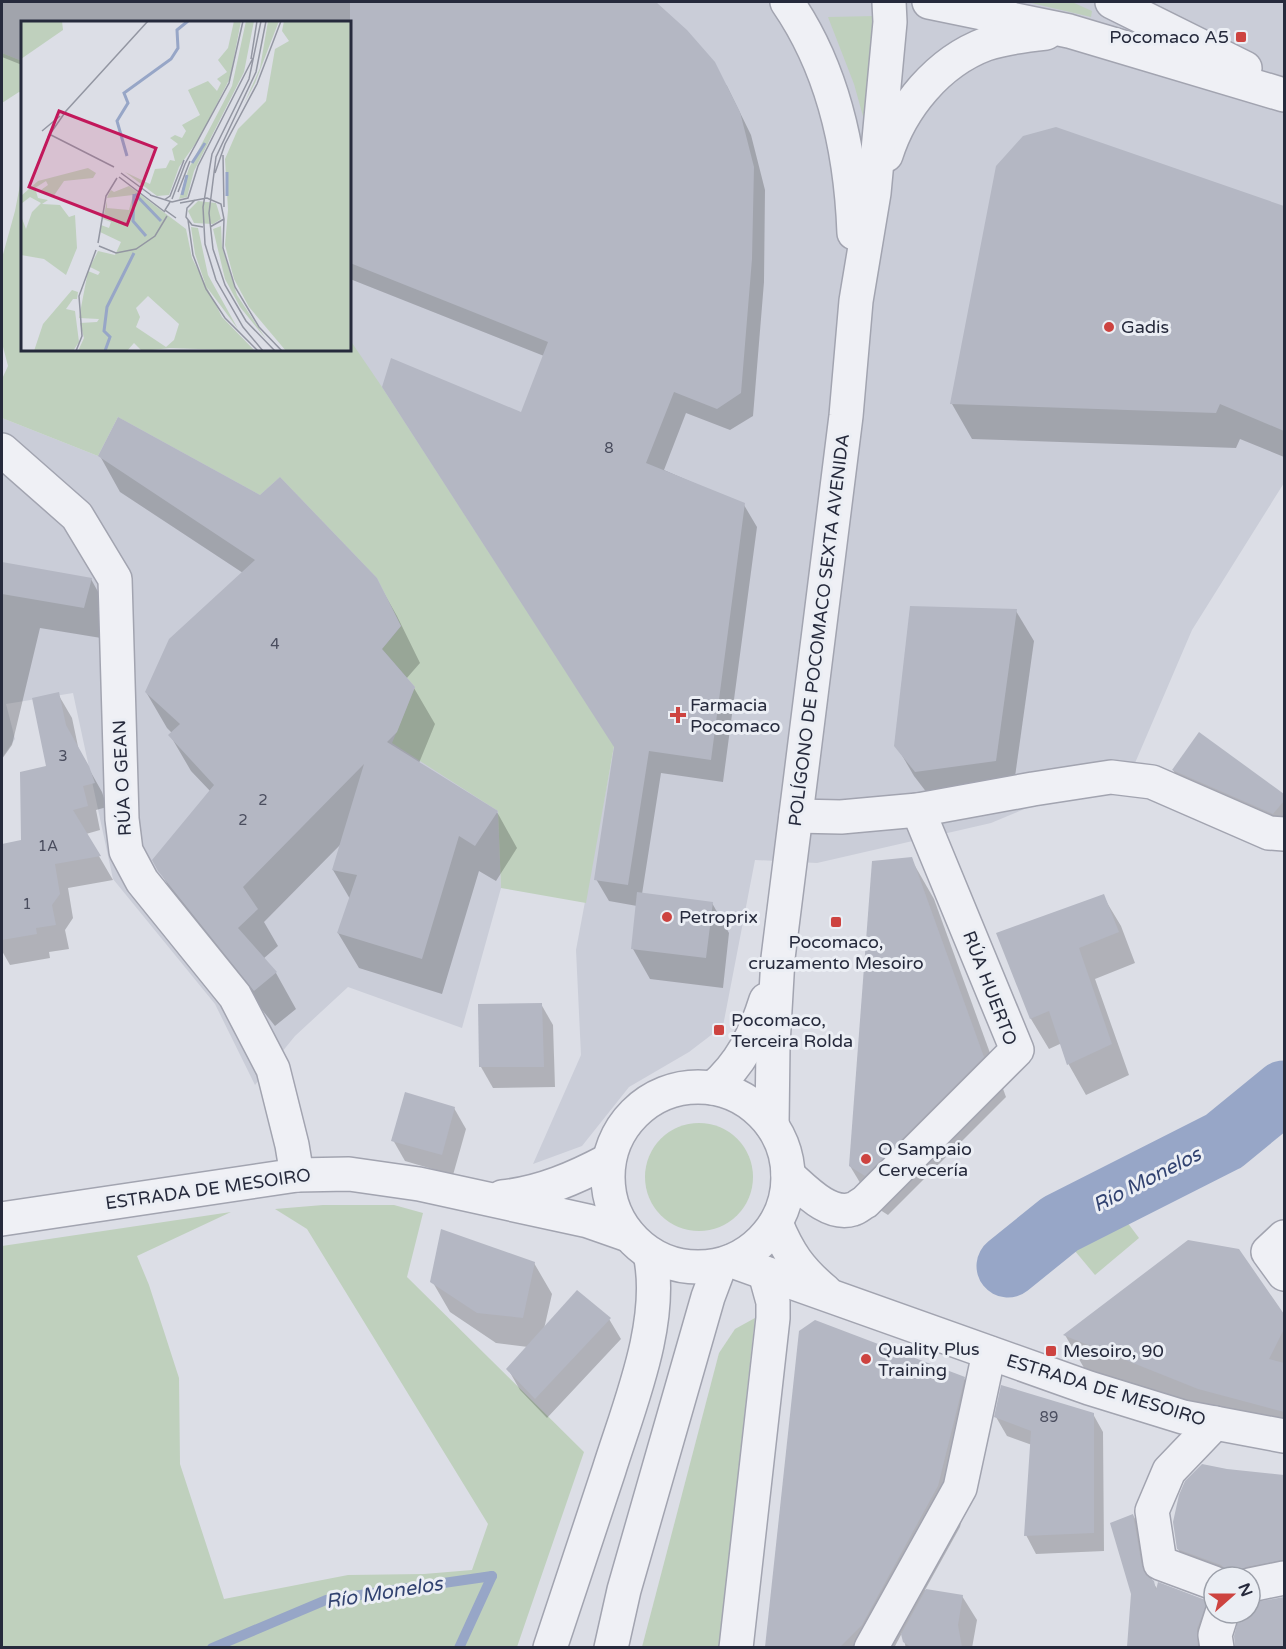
<svg xmlns="http://www.w3.org/2000/svg" width="1286" height="1649" viewBox="0 0 1286 1649" font-family="'Varela Round',sans-serif">
  <style>
    .built { fill: #cacdd8 }
    .green { fill: #bfd0bd }
    .shadow { fill: #0003 }
    .lines { fill: none; stroke-linecap: round; stroke-linejoin: round }
    .stream { stroke: #97a6c7; stroke-width: 10 }
    .river { stroke: #97a6c7; stroke-width: 63 }
    .building { fill: #b4b7c3 }
    .minor-casing { stroke: #a2a4b0; stroke-width: 36 }
    .minor { stroke: #eff0f5; stroke-width: 33 }
    .poi-dot { fill: #cd4340; stroke: #ebeef4; stroke-width: 2 }
    .labels { text-anchor: middle; dominant-baseline: central; stroke-width: 6; stroke-linejoin: round; paint-order: stroke }
    .number-label { font-size: 15px; fill: #4a4d5e }
    .poi-label { font-size: 18px; fill: #262a3c; stroke: #ebeef4; text-anchor: start }
    .street-label { font-size: 18px; fill: #262a3c; stroke: #ebeef4 }
    .water-label { font-size: 20px; font-style: italic; fill: #314270; stroke: #ebeef4 }
    .inset-river { fill: none; stroke: #97a6c7; stroke-width: 3 }
    .inset-road { fill: none; stroke: #9396a2; stroke-width: 1.5 }
    .view { fill: #c2185b; fill-opacity: 0.15; stroke: #c2185b; stroke-width: 3 }
    .inset-edge { fill: none; stroke: #262a3c; stroke-width: 3 }
  </style>
  <rect width="100%" height="100%" fill="#dcdee6"/>
  <polygon class="built" points="2,2 1284,2 1284,483 1192,630 1135,763 991,823 817,863 755,860 723,1026 689,1052 629,1087 582,1146 533,1164 581,1055 576,950 614,746 498,811 501,888 462,1028 348,987 295,1036 255,1085 215,1004 113,879 73,693 6,704 15,739 2,758 2,418 98,456 118,417 350,350 350,22 22,22 22,61 2,53"/>
  <g class="green">
    <polygon points="1027,2 1072,2 1092,11 1091,17"/>
    <polygon points="876,16 866,127 854,84 828,17"/>
    <polygon points="2,53 22,61 22,93 19,92 2,103"/>
    <polygon points="20,185 22,185 22,350 350,350 350,340 382,387 614,746 586,903 501,888 498,811 392,743 415,687 382,649 401,626 377,578 280,477 260,495 118,417 98,456 2,418 2,379 8,366 2,343 2,258 15,211"/>
    <circle cx="699" cy="1177" r="54"/>
    <polygon points="323,1205 394,1205 423,1213 407,1277 584,1452 517,1647 2,1647 2,1246 231,1212 137,1256 149,1285 179,1378 180,1464 224,1599 348,1575 424,1574 472,1570 488,1524 307,1229 275,1209"/>
    <polygon points="1118,1210 1139,1238 1095,1275 1070,1245"/>
    <polygon points="755,1318 719,1647 642,1647 719,1353 735,1329"/>
  </g>
  <g class="shadow">
    <polygon points="2,2 652,2 662,8 727,86 751,135 765,190 764,282 753,416 730,430 686,413 664,470 744,505 757,527 723,782 661,773 642,894 712,903 729,933 723,988 650,979 633,949 637,906 609,901 596,879 616,749 522,414 544,356 350,279 350,22 22,22 22,65 2,57"/>
    <polygon points="1056,129 1284,207 1284,457 1240,439 1236,448 972,439 952,404"/>
    <polygon points="100,456 376,579 397,616 420,663 406,679 414,688 435,724 419,763 497,812 517,848 496,881 479,871 442,994 359,968 338,933 350,899 333,870 342,843 264,922 278,946 263,959 276,973 296,1009 275,1026 180,907 154,860 211,792 191,771 170,735 172,733 167,728 146,692 243,573 120,492"/>
    <polygon points="2,563 91,579 108,610 101,638 40,628 12,745 2,759"/>
    <polygon points="1016,611 1034,641 1013,791 934,802 914,776 896,745"/>
    <polygon points="58,694 72,718 79,751 102,792 107,807 96,810 100,830 86,834 113,880 68,888 73,918 65,930 69,949 49,952 50,958 10,965 2,951 2,888 5,888 2,866 2,845 23,842 48,767"/>
    <polygon points="1200,734 1284,796 1284,834 1185,790 1173,770"/>
    <polygon points="911,859 934,899 1006,1097 888,1215 874,1206 850,1166"/>
    <polygon points="1103,896 1121,926 1135,963 1095,979 1129,1075 1086,1095 1069,1065 1062,1043 1049,1049 1031,1019 998,934"/>
    <polygon points="541,1004 553,1025 555,1087 493,1088 481,1067 480,1005"/>
    <polygon points="454,1108 466,1129 453,1175 405,1161 393,1140"/>
    <polygon points="1239,1251 1284,1315 1284,1443 1087,1373 1065,1335"/>
    <polygon points="534,1263 552,1294 544,1329 609,1319 621,1339 547,1418 520,1390 508,1369 528,1347 496,1343 450,1312 432,1281"/>
    <polygon points="800,1332 964,1378 986,1418 960,1527 925,1590 962,1596 977,1620 972,1648 906,1648 902,1633 894,1648 766,1648"/>
    <polygon points="1093,1414 1103,1432 1104,1551 1036,1554 1026,1535 1032,1445 1007,1436 996,1417"/>
    <polygon points="1267,1475 1284,1477 1284,1581 1250,1577 1214,1577 1190,1570 1178,1549"/>
    <polygon points="1133,1515 1144,1536 1152,1581 1158,1590 1207,1602 1219,1622 1210,1648 1138,1648 1129,1633 1132,1594"/>
    <polygon points="1284,1599 1284,1648 1236,1648 1236,1637 1241,1616 1240,1613 1250,1613 1250,1605"/>
  </g>
  <g class="lines">
    <g class="stream">
      <polyline points="212,1648 326,1600 492,1576"/>
      <polyline points="459,1648 492,1576"/>
    </g>
    <polyline class="river" points="1008,1266 1060,1224 1224,1141 1284,1092"/>
  </g>
  <g class="building">
    <polygon points="350,2 656,2 687,30 715,62 740,112 754,167 752,259 741,393 717,409 674,392 646,463 745,503 711,760 649,751 628,885 594,880 614,747 382,387 391,358 521,412 548,342 350,263"/>
    <polygon points="1056,127 1284,206 1284,431 1220,404 1216,413 950,404 996,166 1023,136"/>
    <polygon points="118,417 260,495 280,477 377,578 401,626 382,649 415,687 397,732 387,742 498,811 475,846 459,836 422,959 337,933 357,875 332,870 364,764 243,887 258,909 238,928 277,972 254,991 158,871 152,860 214,785 168,735 180,724 145,692 169,639 255,560 98,456"/>
    <polygon points="2,562 92,578 84,608 2,594"/>
    <polygon points="910,606 1017,609 996,761 915,772 894,746"/>
    <polygon points="59,692 66,725 89,766 95,783 83,786 88,806 73,810 101,856 55,864 60,894 52,905 56,925 36,928 37,934 2,940 2,844 21,840 20,772 46,766 32,698"/>
    <polygon points="1199,732 1284,794 1284,801 1273,814 1172,770"/>
    <polygon points="912,857 984,1057 865,1176 849,1166 872,861"/>
    <polygon points="637,892 713,902 706,958 631,949"/>
    <polygon points="1104,894 1119,932 1079,948 1112,1044 1067,1065 1049,1011 1030,1019 996,933"/>
    <polygon points="542,1003 544,1067 479,1067 478,1004"/>
    <polygon points="405,1092 455,1107 442,1155 391,1141"/>
    <polygon points="441,1229 535,1262 523,1318 477,1313 430,1282"/>
    <polygon points="1188,1240 1239,1249 1284,1314 1284,1329 1269,1359 1284,1363 1284,1412 1198,1389 1063,1335"/>
    <polygon points="577,1290 611,1318 535,1399 506,1369"/>
    <polygon points="815,1320 965,1377 938,1486 862,1625 840,1647 765,1647 799,1331"/>
    <polygon points="1001,1385 1094,1413 1094,1533 1024,1536 1031,1431 994,1417"/>
    <polygon points="1202,1464 1227,1469 1284,1475 1284,1560 1246,1567 1231,1577 1228,1571 1221,1565 1177,1549 1173,1522 1179,1495 1185,1481"/>
    <polygon points="1133,1514 1142,1566 1146,1575 1154,1581 1156,1590 1158,1582 1208,1601 1197,1629 1198,1647 1127,1647 1131,1594 1110,1523"/>
    <polygon points="926,1589 963,1595 958,1625 962,1647 911,1647 903,1642 901,1634"/>
    <polygon points="1284,1597 1284,1647 1235,1647 1234,1636 1240,1613 1250,1613 1250,1603"/>
  </g>
  <g class="lines">
    <g class="minor-casing">
      <g id="minor">
        <path d="M787,2C834,70 851,151 854,233"/>
        <polyline points="929,2 1069,31 1284,95"/>
        <polyline points="1112,2 1245,68"/>
        <path d="M886,155C901,107 938,62 986,44C1004,38 1027,35 1046,33"/>
        <polyline points="2,450 77,516 115,579 122,819 126,851 142,881 235,996 273,1069 292,1145 297,1175"/>
        <polyline points="796,816 841,817 918,810 1033,789 1111,777 1152,782 1269,833 1284,834"/>
        <circle cx="698" cy="1177" r="90"/>
        <path d="M713,1088C741,1064 755,1035 766,1000"/>
        <polyline points="772,1125 773,1045 778,958 846,416 856,301 874,193 890,22 889,2"/>
        <path d="M788,1175C804,1189 829,1217 853,1209C857,1208 861,1204 865,1202L1017,1050L918,810"/>
        <path d="M502,1197C541,1193 575,1178 609,1160"/>
        <polyline points="2,1219 297,1175 349,1174 419,1184 588,1221 628,1235"/>
        <path d="M776,1223C788,1253 800,1270 825,1291"/>
        <polyline points="1284,1237 1268,1252 1284,1274"/>
        <polyline points="732,1261 1089,1388 1183,1417 1284,1436"/>
        <polyline points="1214,1583 1160,1563 1152,1511 1169,1471 1215,1423"/>
        <polyline points="1250,1585 1284,1578"/>
        <path d="M550,1648C570,1589 589,1529 609,1470C629,1406 665,1321 650,1254"/>
        <polyline points="611,1648 624,1590 708,1297 720,1265"/>
        <polyline points="736,1648 773,1318 773,1302 765,1273"/>
        <polyline points="871,1648 960,1488 989,1353"/>
        <polyline points="1217,1648 1215,1635 1222,1613"/>
      </g>
    </g>
    <use href="#minor" class="minor"/>
  </g>
  <g class="poi-dot">
    <rect x="1235" y="31" width="12" height="12" rx="3"/>
    <circle cx="1109" cy="327" r="6"/>
    <path d="M675 706h6v6h6v6h-6v6h-6v-6h-6v-6h6z"/>
    <circle cx="667" cy="917" r="6"/>
    <rect x="830" y="916" width="12" height="12" rx="3"/>
    <rect x="713" y="1024" width="12" height="12" rx="3"/>
    <circle cx="866" cy="1159" r="6"/>
    <rect x="1045" y="1345" width="12" height="12" rx="3"/>
    <circle cx="866" cy="1359" r="6"/>
  </g>
  <g class="labels">
    <g class="number-label">
      <text x="609" y="448">8</text>
      <text x="275" y="644">4</text>
      <text x="63" y="756">3</text>
      <text x="263" y="800">2</text>
      <text x="243" y="820">2</text>
      <text x="48" y="846">1A</text>
      <text x="27" y="904">1</text>
      <text x="1049" y="1417">89</text>
    </g>
    <g class="poi-label">
      <text x="1229" y="37" text-anchor="end">Pocomaco A5</text>
      <text x="1121" y="327">Gadis</text>
      <text x="690" y="705">Farmacia<tspan x="690" dy="21">Pocomaco</tspan></text>
      <text x="679" y="917">Petroprix</text>
      <text x="836" y="942" text-anchor="middle">Pocomaco,<tspan x="836" dy="21">cruzamento Mesoiro</tspan></text>
      <text x="731" y="1020">Pocomaco,<tspan x="731" dy="21">Terceira Rolda</tspan></text>
      <text x="878" y="1149">O Sampaio<tspan x="878" dy="21">Cervecería</tspan></text>
      <text x="878" y="1349">Quality Plus<tspan x="878" dy="21">Training</tspan></text>
      <text x="1063" y="1351">Mesoiro, 90</text>
    </g>
    <g class="street-label">
      <text transform="translate(819 630) rotate(-83)">POLÍGONO DE POCOMACO SEXTA AVENIDA</text>
      <text transform="translate(122 778) rotate(-93)">RÚA O GEAN</text>
      <text transform="translate(990 988) rotate(69)">RÚA HUERTO</text>
      <text transform="translate(208 1189) rotate(-8)">ESTRADA DE MESOIRO</text>
      <text transform="translate(1106 1390) rotate(17)">ESTRADA DE MESOIRO</text>
    </g>
    <g class="water-label">
      <text transform="translate(1147 1180) rotate(-27)">Río Monelos</text>
      <text transform="translate(384 1593) rotate(-9)">Río Monelos</text>
    </g>
  </g>
  <g transform="translate(21 21)">
    <rect width="330" height="330" fill="#dcdee6"/>
    <path d="M0,0H41L42,9L0,38ZM213,0H220L209,57L179,116L158,146L148,174L136,175L104,151L129,163L134,148L145,147L149,139L154,140L151,128L157,123L149,117L154,114L161,117L165,110L161,104L179,94L167,69L187,60L196,70L200,62L196,58L206,51L197,39L207,27ZM225,0H233L223,51L173,150L166,176L158,178L168,147L211,65ZM247,0H258L234,62L223,83L239,47ZM263,0H330V330H265L228,286L213,258L204,224L207,189L204,138L217,108L245,80L254,28L268,20L261,10ZM67,147L75,152L72,157L43,160L32,176L20,169L27,164L25,160L14,167L17,177L27,179L21,183L39,184L48,196L54,194L56,227L45,254L23,238L0,234V195L5,208L11,191L20,182L9,176L0,183V175L17,160ZM108,165L165,208L171,237L201,296L234,330L149,327L121,330L113,322L106,330H57L63,317L59,302L76,301L78,298L58,297L67,250L77,254L79,251L69,246L77,230L94,234L100,221L79,211L80,204L88,207L90,201L82,198L86,180V187L108,189L112,174L86,177L87,174L90,169L93,171ZM127,275L158,303L153,319L145,326L115,306L119,296L115,287ZM177,180L195,182L200,198L192,203L173,202L167,190ZM200,205L201,226L216,274L245,318L219,286L204,258L192,208ZM170,206L177,207L187,254L217,308L185,265L174,233ZM51,269L57,271L56,278H52L45,288L54,290L58,321L52,330H13L22,303Z" fill="#bfd0bd" fill-rule="evenodd"/>
    <path class="inset-river" d="M106,135L96,100L107,82L103,72L150,38L157,27L156,9L167,0M171,142L184,122M113,173L112,200L125,215M114,173L140,200M161,174L166,154M206,175V151M84,330L89,316L83,310L86,286L113,232"/>
    <path class="inset-road" d="M240,0L228,58L191,133L182,186L184,223L195,259L222,306L242,330M245,0L235,51L195,136L188,192L192,228L204,264L225,300L254,330M230,38L236,0M21,110L39,95M28,113L93,146M27,116L45,90L127,0M202,134L203,186M100,152L130,174M194,152L204,123L236,63L260,0M98,156L144,191M157,171L169,140M129,174L151,181L167,177L177,145L232,37M151,178L164,143L208,62L222,0M143,179L149,175L163,139M174,179L166,187L165,196L171,204L182,206M149,181L144,189L155,197M159,182L186,177L200,183L203,198L189,206M203,198L202,227L214,266L238,306L261,330M167,199L172,234L185,268L204,297L237,330M77,222L85,175L96,157M78,225L95,232L115,228L134,215L146,195M55,330L61,315L58,275L75,229"/>
    <path class="view" d="M38,90L135,127L106,204L8,166Z"/>
    <rect width="330" height="330" class="inset-edge"/>
  </g>
  <rect width="1286" height="1649" fill="none" stroke="#262a3c" stroke-width="6"/>
  <g transform="translate(1232 1595) rotate(69)"><circle r="28" fill="#ebeef4" stroke="#9ca0aa" stroke-width="1.5"/>
  <path d="M0-4.5L10 22L0 15L-10 22Z" fill="#cd4340"/>
  <text y="-9" font-size="16" font-weight="bold" text-anchor="middle" fill="#262a3c">N</text>
  </g>
</svg>
